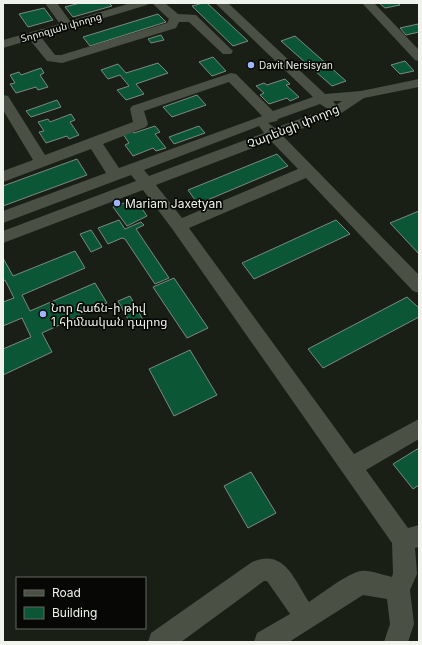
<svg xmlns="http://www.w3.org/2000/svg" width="422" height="645" viewBox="0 0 422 645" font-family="Inter,'Noto Sans Armenian',sans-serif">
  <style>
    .building { fill: #0b5735; stroke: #7c8981 }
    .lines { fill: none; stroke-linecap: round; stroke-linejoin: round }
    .minor { fill: #4b5045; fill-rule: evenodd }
    .poi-dot { fill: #9eb4fd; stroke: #070805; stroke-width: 1.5 }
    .labels { text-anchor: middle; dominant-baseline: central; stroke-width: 3.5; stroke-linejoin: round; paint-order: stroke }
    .far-street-label { font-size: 10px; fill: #eff3ec; stroke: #070805 }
    .far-poi-label { font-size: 10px; fill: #eff3ec; stroke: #070805; text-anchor: start }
    .street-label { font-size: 12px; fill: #eff3ec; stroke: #070805 }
    .poi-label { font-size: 12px; fill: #eff3ec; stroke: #070805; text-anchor: start }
  </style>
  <rect width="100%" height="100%" fill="#1a1f16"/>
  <g class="building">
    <polygon points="80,3 109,3 112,6 73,17 65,7"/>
    <polygon points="203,3 207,3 248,41 233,46 192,6"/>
    <polygon points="379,3 398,3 400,5 385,8"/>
    <polygon points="44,8 53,20 28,27 19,14"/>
    <polygon points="158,14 166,22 90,46 83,37"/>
    <polygon points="418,24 419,32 406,35 400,28"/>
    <polygon points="161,35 164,40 151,43 148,39"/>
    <polygon points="295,36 346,81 332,86 281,41"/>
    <polygon points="213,57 226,71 212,76 199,62"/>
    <polygon points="405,61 414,71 400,74 391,65"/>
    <polygon points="158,63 168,73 136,84 144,94 126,100 117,90 129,86 120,75 108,79 101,70 118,64 126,73"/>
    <polygon points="41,68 44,73 40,75 48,87 38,90 36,87 16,93 10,84 15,83 10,75 19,72 21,75"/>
    <polygon points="285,79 290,84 286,85 299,97 290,101 287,98 269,104 260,95 264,93 256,86 264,83 267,85"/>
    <polygon points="197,95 206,105 172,117 163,107"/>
    <polygon points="57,100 61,107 31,117 26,111"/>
    <polygon points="71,114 75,120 70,122 79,135 69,139 67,136 46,143 39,132 44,131 38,122 48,119 50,122"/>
    <polygon points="155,126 160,132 155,134 166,148 156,151 153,148 133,156 125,145 129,143 123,134 132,131 134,133"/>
    <polygon points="199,126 205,133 174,144 169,137"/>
    <polygon points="277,154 288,166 198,204 188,190"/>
    <polygon points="77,159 87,175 3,206 3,186"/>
    <polygon points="130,201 137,202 137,207 141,207 147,216 127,226 113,207"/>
    <polygon points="419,211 419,254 390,223"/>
    <polygon points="119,220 125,229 141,222 144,225 136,229 169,278 155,284 125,239 122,238 108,244 98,228"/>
    <polygon points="336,220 350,234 254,279 242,263"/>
    <polygon points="91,230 102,247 91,252 80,234"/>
    <polygon points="75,251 85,268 22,295 30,311 95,283 107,303 42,333 52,352 3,375 3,349 31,337 22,318 3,326 3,302 14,298 5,280 3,281 3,258 13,276"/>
    <polygon points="174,278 208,328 187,338 153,287"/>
    <polygon points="130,296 143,320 131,325 118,301"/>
    <polygon points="407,297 419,308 419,317 323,368 308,349"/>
    <polygon points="190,350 217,395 174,416 149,369"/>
    <polygon points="419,448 419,485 413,489 393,464"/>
    <polygon points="251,472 276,513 248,528 224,486"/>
  </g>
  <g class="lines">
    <g class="minor">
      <polygon points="45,3 57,3 70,21 131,3 149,3 147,5 41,37 55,55 61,55 167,23 169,19 152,3 165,3 178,14 196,15 233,51 231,54 223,54 189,22 179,22 176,28 62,63 47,61 30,40 3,48 3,40 60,24"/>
      <path d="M215,3H228L325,94L361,91L419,79V87L364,98L340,114L283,136L419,275V293L413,291L306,178L189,228L354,454L419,419V439L366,470L408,528L419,525V547L415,548L417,574L410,590L414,624L408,642H384L390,624L387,599L363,595L289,642H254L257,633L290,614L267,581H264L181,642H148L151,633L252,562C284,548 294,579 309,602C321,594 348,573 361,571C371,570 382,575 392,577L393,573L392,543L173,230L143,190L3,243V231L136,181L131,175L3,223V211L106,173L91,149L3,182V171L33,160L3,110V95L8,96L45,155L133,122L130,109L132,106L231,73L236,74L273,111L313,97ZM229,82L262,116L119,168L103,144L146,127L148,124L144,111ZM333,101H342L336,105ZM320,104L328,109L275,128L268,123L277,121L278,119ZM259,126L264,133L149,176L144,170ZM271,141L298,169L182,218L156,185Z"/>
      <polygon points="362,3 374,3 419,50 419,61 415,60"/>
    </g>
  </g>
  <g class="poi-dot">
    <circle cx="251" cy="65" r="4"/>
    <circle cx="117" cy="203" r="4"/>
    <circle cx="43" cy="314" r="4"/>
  </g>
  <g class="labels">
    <g class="far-street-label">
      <text transform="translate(61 27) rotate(-16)">Տորոզյան փողոց</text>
    </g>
    <g class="far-poi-label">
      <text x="259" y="65">Davit Nersisyan</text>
    </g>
    <g class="street-label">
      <text transform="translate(293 126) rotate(-22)">Չարենցի փողոց</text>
    </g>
    <g class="poi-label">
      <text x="125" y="203">Mariam Jaxetyan</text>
      <text x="51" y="307">Նոր Հաճն-ի թիվ<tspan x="51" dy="14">1 հիմնական դպրոց</tspan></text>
    </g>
  </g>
  <rect width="422" height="645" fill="none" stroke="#eff3ec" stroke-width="8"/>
  <rect x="16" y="577" width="130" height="52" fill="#070805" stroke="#646661"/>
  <rect x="24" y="590" width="20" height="6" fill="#4b5045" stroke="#646661"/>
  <text x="52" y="597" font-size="12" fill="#eff3ec">Road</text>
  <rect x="24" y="607" width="20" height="12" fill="#0b5735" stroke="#646661"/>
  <text x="52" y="617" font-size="12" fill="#eff3ec">Building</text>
</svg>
